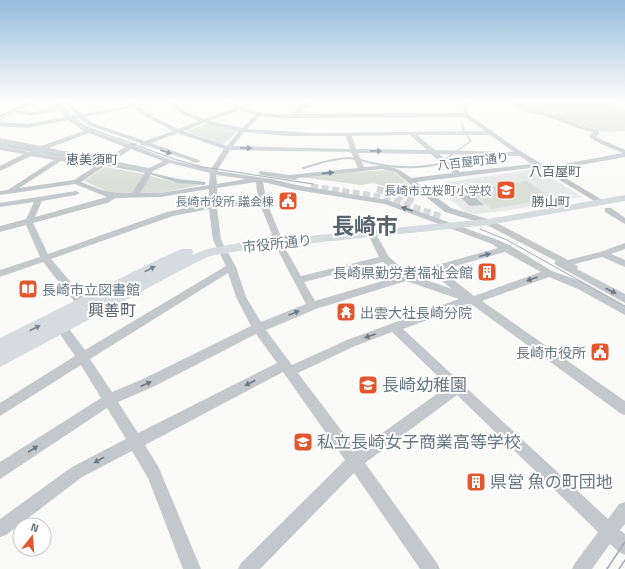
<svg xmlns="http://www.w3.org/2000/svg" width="625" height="569" viewBox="0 0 625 569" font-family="'Titillium Web','Noto Sans JP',sans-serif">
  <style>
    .built { fill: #e8e9e9 }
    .green { fill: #dadfd7 }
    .water { fill: #bbc7cb }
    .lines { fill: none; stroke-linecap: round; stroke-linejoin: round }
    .stream-far1 { stroke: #bbc7cb; stroke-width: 1.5 }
    .stream { stroke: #bbc7cb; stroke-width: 2 }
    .minor-tunnel { stroke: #d5d9db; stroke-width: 7; stroke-dasharray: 7 3.5; stroke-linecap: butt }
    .minor { fill: #c3c8cc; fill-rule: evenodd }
    .highway { fill: #d6dbdf; fill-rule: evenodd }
    .tram-far1 { stroke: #a2aab0; stroke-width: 1 }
    .tram { stroke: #a2aab0; stroke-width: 1.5 }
    .oneway { fill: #6a7a87 }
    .oneway2 { fill: #768591 }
    .labels { text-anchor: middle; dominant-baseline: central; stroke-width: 4; stroke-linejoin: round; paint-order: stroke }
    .far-street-label { font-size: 12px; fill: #657683; stroke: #fff }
    .far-poi-label { font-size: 12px; fill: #657683; stroke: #fff; text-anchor: end }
    .far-quarter-label { font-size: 13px; fill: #57646e; stroke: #fff }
    .street-label { font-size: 14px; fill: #657683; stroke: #fff }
    .poi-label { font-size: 14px; fill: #657683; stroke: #fff; text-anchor: end }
    .quarter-label { font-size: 16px; fill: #57646e; stroke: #fff }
    .near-poi-label { font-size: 17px; fill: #657683; stroke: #fff; text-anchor: start }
    .town-label { font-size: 22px; font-weight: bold; fill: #57646e; stroke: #fff }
  </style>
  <rect width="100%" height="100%" fill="#fafaf8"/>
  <polygon class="built" points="538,169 582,197 504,211 474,214 465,212 434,184"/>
  <g class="green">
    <polygon points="518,102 568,103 574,103 574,102 615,102 611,106 625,109 625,131 604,132 528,109"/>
    <polygon points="208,123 237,131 237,132 223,145 186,131"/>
    <polygon points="105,167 144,174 173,182 200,185 160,193 111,193 84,181"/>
    <polygon points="385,170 394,172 419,193 414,194 373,183 361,185 293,176"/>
    <polygon points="527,181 552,199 491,209 470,190"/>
  </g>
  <g class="water">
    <polygon points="0,142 102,161 178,179 205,182 206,183 204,185 178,183 146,173 0,146"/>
    <polygon points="467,190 484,205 470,206 454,192"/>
  </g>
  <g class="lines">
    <polyline class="stream-far1" points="457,151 471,141 463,129 462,123"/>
    <g class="stream">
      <polyline points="444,160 453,154"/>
      <path d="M303,168C318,164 333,158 348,158C357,158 363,161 372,163C394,168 420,169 442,163"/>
    </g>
    <g class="minor-tunnel">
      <polyline points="311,187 381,197 442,217"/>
      <polyline points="377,189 417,201"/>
    </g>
    <g class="minor">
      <path d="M53,102H58L70,116L77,115L63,102H68L82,114L131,105L129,102H134L135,104L154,102L138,106L150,115L178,129L199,121L184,115L166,102H171L188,113L204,119L235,108L219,102C232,102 245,109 258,112C270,115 284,114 296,114L294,113L301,105L307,104L309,102L312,103L310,107L304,108L298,114L463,113L462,104L474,102L467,106L468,114L520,151L547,167L623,153L601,144L591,138L590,137L593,132C578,129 565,123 551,118C536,113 522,112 510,102H515L528,109L553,115L581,126L598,130L599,133L596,137L625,150V157L552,170L604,201V205H601L538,167L416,182L451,208L491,220L568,260L600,252L625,243V249L611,254L625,260V267L602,257L575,264L578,267L577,269L625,294V303L556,265L554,263L556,261L485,224L445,212L395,172L382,169L298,178L295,180L261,175L258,173L261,171L289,175L358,168L351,152L230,150L217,171L272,179L296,185L387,200L498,240L511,246L552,271L580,281L625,306V315L578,289L549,277L482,301L625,401V415L620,413L471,304L403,329L608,519L619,504L625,502V524L620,530L625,534V555L619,552L610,544L592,569H572L575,563L598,532L457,395L365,463L437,563L440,569H420L354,473L260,569H238L241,563L345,460L283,372L145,445L159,468L201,569H183L148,478L132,451L82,477L6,535L0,537V519L72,467L126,439L107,408L0,479V462L101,398L81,365L0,416V403L75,356L53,324L51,321L53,318L57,317L61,318L85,350L226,266L213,240L209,209L173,216L51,259L86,300L87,303L86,306H78L43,262L0,277V270L40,257L26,225L0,232V226L26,219L34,202L0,207V203L76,191L80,193L76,195L42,201L35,217L107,197L75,184L0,195V191L8,190L54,160L31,156L0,171V166L24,154L0,150V146L30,152L35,149L0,142V138L41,146L84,131L68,120L27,128L0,126V122L27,124L66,117L59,110L33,116L11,112L14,110L33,112L57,107ZM133,107L147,117L173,131L145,141L92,123L85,117ZM240,110L255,115L242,128L209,121ZM260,116L283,118L465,117L485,131L316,133L247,129ZM79,118L88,125L140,143L141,145H145L197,163L200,161L199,160L151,143L178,133L224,149L211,169L171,160L135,146L137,144L136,143L129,144L94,131V129H89L73,119ZM204,123L239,131L227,146L183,131ZM244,132L289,136H346L350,149L233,146ZM89,133L125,147L106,159L49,148ZM410,135L427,150L356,149L352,136ZM417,135H490L514,152L435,150ZM131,149L163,161L149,168L113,161ZM42,150L102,162L74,180L19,188L61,161L86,166L89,164L86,162L37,153ZM358,153L431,154L453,173L411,178C395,165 385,165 364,167ZM439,154L520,156L532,164L460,172ZM170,163L210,173L209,185L160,193H140L153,171ZM108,164L146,171L132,193C110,194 101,190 81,182ZM216,175L246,179L217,184ZM256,182L258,199L217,203V188ZM263,182L296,190L385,204L492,244L498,248L408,273L389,257L376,234L372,231L368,234L379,257L301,276L281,241H275L274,243L306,304L261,322L246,297L236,267L221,240L217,208L260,204L273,237L277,240L280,239L281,237L266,200ZM209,189V204L195,206L167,212L48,254L33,223L107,203L116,198L160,197ZM505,252L541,272L474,296L441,270ZM383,262L399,276L315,301L304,282ZM228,273L236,297L251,326L143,379L112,392L90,359ZM432,273L452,289L417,277ZM406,281L459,299L347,340L292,365L266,330L316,309ZM392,332L448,386L357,451L298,373L355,346ZM256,334L277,363L138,433L118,402L153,387Z"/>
      <polygon points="605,208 611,208 625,218 625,224 605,212"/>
    </g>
    <g class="highway">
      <polygon points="31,102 39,102 0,120 0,115"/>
      <polygon points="625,195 625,201 488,225 245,250 210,256 191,265 0,367 0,338 161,258 182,249 192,249 193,252 192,255 207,249 245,242 488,219"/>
    </g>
    <g class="tram-far1">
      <polyline points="59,102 76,120 86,127 174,159 203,167 313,184"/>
      <polyline points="0,116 31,102"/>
      <polyline points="480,229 507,240 625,306"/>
    </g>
    <g class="tram">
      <polyline points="607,569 625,542"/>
      <polyline points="619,569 625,560"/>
    </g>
  </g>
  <defs><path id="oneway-solid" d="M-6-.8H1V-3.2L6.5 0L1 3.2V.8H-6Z"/></defs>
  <g class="oneway">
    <use href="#oneway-solid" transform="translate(246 148) rotate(2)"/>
    <use href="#oneway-solid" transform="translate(376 151) rotate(1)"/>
    <use href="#oneway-solid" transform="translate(166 152) rotate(19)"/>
    <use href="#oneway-solid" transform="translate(328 173) rotate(-6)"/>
    <use href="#oneway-solid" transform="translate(407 209) rotate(-161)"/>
    <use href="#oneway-solid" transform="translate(485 255) rotate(-15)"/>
    <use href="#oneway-solid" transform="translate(532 279) rotate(160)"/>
    <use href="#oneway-solid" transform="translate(611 291) rotate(27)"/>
    <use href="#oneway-solid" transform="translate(294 313) rotate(-22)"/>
    <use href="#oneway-solid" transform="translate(370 336) rotate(161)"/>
    <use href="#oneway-solid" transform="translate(250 383) rotate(153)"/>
    <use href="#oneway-solid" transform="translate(146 384) rotate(-24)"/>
    <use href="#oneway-solid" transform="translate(33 449) rotate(-33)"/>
    <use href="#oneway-solid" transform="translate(99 460) rotate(151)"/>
  </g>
  <g class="oneway2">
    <use href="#oneway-solid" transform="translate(150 269) rotate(-27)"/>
    <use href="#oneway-solid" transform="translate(35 328) rotate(-27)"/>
  </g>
  <linearGradient id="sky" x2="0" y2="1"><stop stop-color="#96bcdc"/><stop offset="0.56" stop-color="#fdfdfc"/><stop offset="1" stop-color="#fdfdfc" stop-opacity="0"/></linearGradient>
  <rect width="625" height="182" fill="url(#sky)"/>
  <defs>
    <g id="school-square" transform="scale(1)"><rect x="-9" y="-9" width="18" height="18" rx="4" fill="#e4572e" stroke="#fff"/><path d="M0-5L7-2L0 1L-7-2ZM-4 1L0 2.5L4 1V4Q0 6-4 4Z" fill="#fff"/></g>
    <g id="civic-square" transform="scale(1)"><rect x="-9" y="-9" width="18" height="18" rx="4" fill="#e4572e" stroke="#fff"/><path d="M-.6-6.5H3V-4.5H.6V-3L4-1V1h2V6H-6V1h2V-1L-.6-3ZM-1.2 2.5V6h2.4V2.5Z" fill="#fff"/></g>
    <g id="building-square" transform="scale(1)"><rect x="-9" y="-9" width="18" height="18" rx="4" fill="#e4572e" stroke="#fff"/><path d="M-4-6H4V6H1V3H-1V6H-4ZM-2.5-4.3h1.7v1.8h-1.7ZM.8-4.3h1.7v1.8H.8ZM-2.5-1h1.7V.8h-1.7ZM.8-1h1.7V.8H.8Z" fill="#fff"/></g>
    <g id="library-square" transform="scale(1)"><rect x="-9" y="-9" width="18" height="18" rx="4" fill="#e4572e" stroke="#fff"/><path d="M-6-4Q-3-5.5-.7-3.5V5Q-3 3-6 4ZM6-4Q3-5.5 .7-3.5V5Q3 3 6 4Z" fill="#fff"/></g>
    <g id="temple-square" transform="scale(1)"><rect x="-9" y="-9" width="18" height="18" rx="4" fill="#e4572e" stroke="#fff"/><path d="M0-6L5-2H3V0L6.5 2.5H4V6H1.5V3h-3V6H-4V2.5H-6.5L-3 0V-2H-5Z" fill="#fff"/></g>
  </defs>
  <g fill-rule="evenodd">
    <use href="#school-square" x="506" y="190"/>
    <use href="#civic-square" x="288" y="201"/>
    <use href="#building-square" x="487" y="272"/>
    <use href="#library-square" x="28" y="289"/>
    <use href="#temple-square" x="346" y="312"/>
    <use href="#civic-square" x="600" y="352"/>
    <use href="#school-square" x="368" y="385"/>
    <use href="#school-square" x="303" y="442"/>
    <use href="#building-square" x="476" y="482"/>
  </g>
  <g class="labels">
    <g class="far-street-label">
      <text transform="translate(473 161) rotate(-7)">八百屋町通り</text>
    </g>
    <g class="far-poi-label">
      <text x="492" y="190">長崎市立桜町小学校</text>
      <text x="274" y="201">長崎市役所 議会棟</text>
    </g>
    <g class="far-quarter-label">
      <text x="92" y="159">恵美須町</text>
      <text x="555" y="171">八百屋町</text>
      <text x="551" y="201">勝山町</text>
    </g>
    <g class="street-label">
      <text transform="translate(277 243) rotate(-6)">市役所通り</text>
    </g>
    <g class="poi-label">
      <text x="473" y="272">長崎県勤労者福祉会館</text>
      <text x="42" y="289" text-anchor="start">長崎市立図書館</text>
      <text x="360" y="312" text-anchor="start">出雲大社長崎分院</text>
      <text x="586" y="352">長崎市役所</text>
    </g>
    <g class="quarter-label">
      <text x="112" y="310">興善町</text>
    </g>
    <g class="near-poi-label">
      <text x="382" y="385">長崎幼稚園</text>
      <text x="317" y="442">私立長崎女子商業高等学校</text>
      <text x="490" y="482">県営 魚の町団地</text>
    </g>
    <g class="town-label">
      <text x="365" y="226">長崎市</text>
    </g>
  </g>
  <g transform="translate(32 537) rotate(17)"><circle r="19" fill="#ffffff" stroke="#c1c8cd"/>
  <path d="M0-3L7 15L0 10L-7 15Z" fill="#e4572e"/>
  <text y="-6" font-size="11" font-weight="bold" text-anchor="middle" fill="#657683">N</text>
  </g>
</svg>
